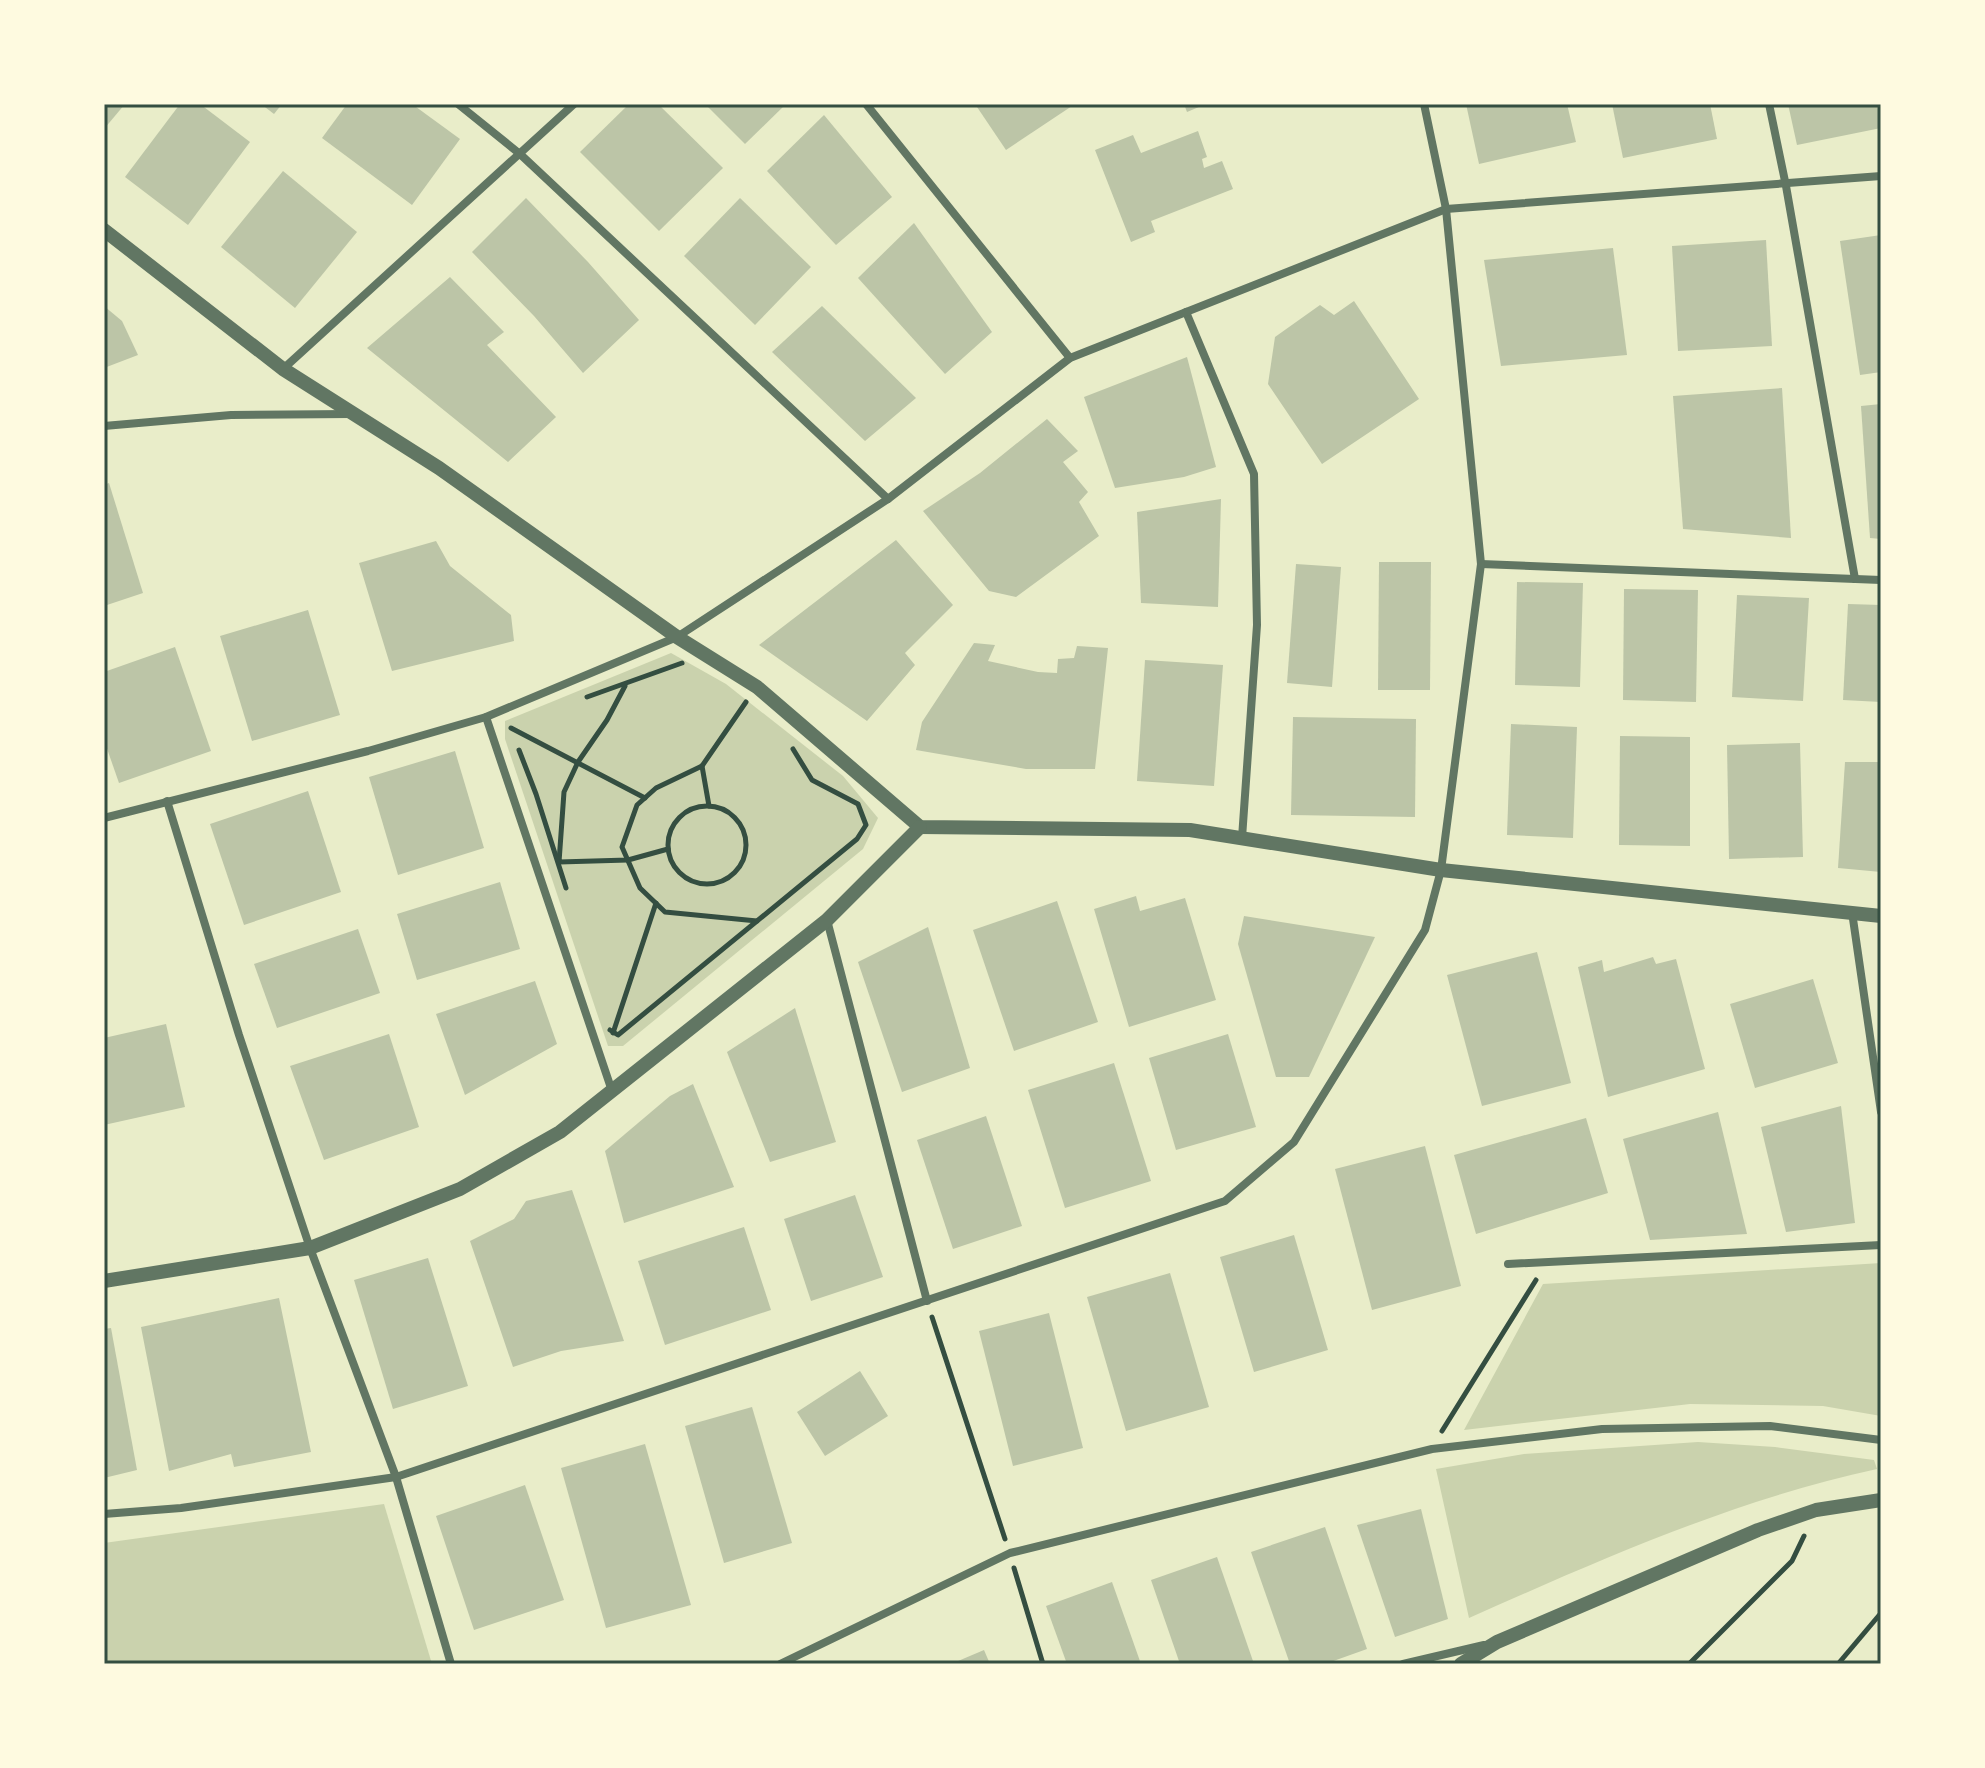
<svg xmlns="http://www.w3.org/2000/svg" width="1985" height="1768" viewBox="0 0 1985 1768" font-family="'Public Sans',sans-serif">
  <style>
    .green { fill: #cad2ad }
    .building { fill: #bcc5a7 }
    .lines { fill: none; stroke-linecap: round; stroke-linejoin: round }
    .path { stroke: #344e41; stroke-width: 5 }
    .minor { stroke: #617663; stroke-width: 8 }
    .tertiary { stroke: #617663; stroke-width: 14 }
    .neatline { fill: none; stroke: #344e41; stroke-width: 3 }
  </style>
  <rect width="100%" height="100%" fill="#e9edc9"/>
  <g class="green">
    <polygon points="671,653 726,684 843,776 878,818 863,849 623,1046 608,1046 505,739 505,721"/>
    <polygon points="1881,1263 1881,1416 1823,1406 1690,1404 1464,1430 1543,1284"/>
    <path d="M1698,1442L1775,1447L1874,1460L1877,1469C1734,1500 1602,1559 1469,1618L1436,1469L1524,1454Z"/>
    <polygon points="384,1504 432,1664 104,1664 104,1543"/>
  </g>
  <g class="building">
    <polygon points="104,104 125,104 104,129"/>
    <polygon points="180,104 200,104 250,142 188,225 125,177"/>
    <polygon points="261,104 282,104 274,114"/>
    <polygon points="347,104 412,104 460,139 412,205 322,138"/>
    <polygon points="629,104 658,104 723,168 659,231 580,152"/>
    <polygon points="705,104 786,104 745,144"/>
    <polygon points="975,104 1075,104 1006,150"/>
    <polygon points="1184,104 1206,104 1187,112"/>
    <polygon points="1466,104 1567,104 1576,142 1479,164"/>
    <polygon points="1612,104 1710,104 1717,139 1623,158"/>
    <polygon points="1788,104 1877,104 1881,128 1797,145"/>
    <polygon points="824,115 892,197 836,245 767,171"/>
    <polygon points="1198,131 1207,157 1202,159 1204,168 1222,161 1233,189 1151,221 1155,232 1131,242 1095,150 1133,135 1141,153"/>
    <polygon points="283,171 357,232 295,308 221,247"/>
    <polygon points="526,198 588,262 639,320 583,373 534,316 472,252"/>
    <polygon points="740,198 811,267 755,325 684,256"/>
    <polygon points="914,223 992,332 945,374 858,278"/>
    <polygon points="1881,235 1881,372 1860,375 1840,241"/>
    <polygon points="1766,240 1772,346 1678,351 1672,246"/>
    <polygon points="1613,248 1627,355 1501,366 1484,260"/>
    <polygon points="450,277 504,332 487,345 556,417 508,462 367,348"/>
    <polygon points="1354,301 1419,399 1322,464 1268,384 1275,337 1320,305 1334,315"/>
    <polygon points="104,306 122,321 138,355 104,368"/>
    <polygon points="822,306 916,398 865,441 772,352"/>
    <polygon points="1187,357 1216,467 1184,477 1115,488 1084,397"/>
    <polygon points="1782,388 1791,538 1683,529 1673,396"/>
    <polygon points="1881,404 1881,539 1870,538 1861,406"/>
    <polygon points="1047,419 1078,451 1063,462 1088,492 1079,502 1099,536 1016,597 989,591 923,511 980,473"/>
    <polygon points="109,483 143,593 104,606 104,485"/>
    <polygon points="1221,499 1218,607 1141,603 1137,512"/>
    <polygon points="896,540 953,605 905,653 915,665 867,721 759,645"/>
    <polygon points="436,541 450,566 511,615 514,641 392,671 359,563"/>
    <polygon points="1379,562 1431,562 1430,690 1378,690"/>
    <polygon points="1296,564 1341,567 1332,687 1287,683"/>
    <polygon points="1517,582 1583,583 1580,687 1515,685"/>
    <polygon points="1624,589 1698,590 1696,702 1623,700"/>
    <polygon points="1737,595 1809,598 1803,701 1732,697"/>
    <polygon points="1848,604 1881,605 1881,702 1843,700"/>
    <polygon points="308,610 340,715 252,741 220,636"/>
    <polygon points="974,643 995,645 988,661 1038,672 1057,673 1058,659 1074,658 1077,646 1108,648 1095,769 1026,769 916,750 922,722"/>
    <polygon points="175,647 211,751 119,783 104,740 104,672"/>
    <polygon points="1145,660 1223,665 1214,786 1137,781"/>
    <polygon points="1293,717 1416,719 1415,817 1291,815"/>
    <polygon points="1511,724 1577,727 1573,838 1507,835"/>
    <polygon points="1620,736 1690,737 1690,846 1619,845"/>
    <polygon points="1800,743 1803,857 1729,859 1727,745"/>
    <polygon points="455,751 484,848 398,875 369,777"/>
    <polygon points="1845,762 1881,762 1881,872 1838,868"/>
    <polygon points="308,791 341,892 244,925 210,824"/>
    <polygon points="500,882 520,949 417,980 397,914"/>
    <polygon points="1136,896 1140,911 1185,898 1216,1000 1129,1027 1094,909"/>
    <polygon points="1057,901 1098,1022 1014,1051 973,930"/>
    <polygon points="1244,916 1375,937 1309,1077 1276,1077 1238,944"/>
    <polygon points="928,927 970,1068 902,1092 858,962"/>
    <polygon points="358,929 380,993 277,1028 254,964"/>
    <polygon points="1537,952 1571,1083 1482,1106 1447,975"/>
    <polygon points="1653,957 1656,964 1676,959 1705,1069 1608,1097 1578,967 1602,960 1604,972"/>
    <polygon points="1813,979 1838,1063 1755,1088 1730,1004"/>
    <polygon points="535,981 557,1044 465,1095 436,1014"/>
    <polygon points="795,1008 836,1142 770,1162 727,1052"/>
    <polygon points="166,1024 185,1107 104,1125 104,1038"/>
    <polygon points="389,1034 419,1127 324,1160 290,1066"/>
    <polygon points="1228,1034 1256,1127 1176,1150 1149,1058"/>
    <polygon points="1114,1063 1151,1181 1065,1208 1028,1090"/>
    <polygon points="693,1084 734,1187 624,1223 605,1151 670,1096"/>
    <polygon points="1841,1106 1855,1223 1786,1232 1761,1127"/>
    <polygon points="1718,1112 1747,1234 1650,1240 1623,1139"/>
    <polygon points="986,1116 1022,1226 953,1249 917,1140"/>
    <polygon points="1586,1118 1608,1193 1476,1234 1454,1155"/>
    <polygon points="1425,1146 1461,1286 1372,1310 1335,1169"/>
    <polygon points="572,1190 624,1341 561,1351 513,1367 470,1241 514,1219 526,1201"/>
    <polygon points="855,1195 883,1277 811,1301 784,1219"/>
    <polygon points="744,1227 771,1310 665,1345 638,1261"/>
    <polygon points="1294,1235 1328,1350 1254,1372 1220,1257"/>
    <polygon points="428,1258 468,1386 393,1409 354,1280"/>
    <polygon points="1170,1273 1209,1407 1126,1431 1087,1297"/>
    <polygon points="279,1298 311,1452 234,1467 231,1454 169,1471 141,1327"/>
    <polygon points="1049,1313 1083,1448 1013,1466 979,1331"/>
    <polygon points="111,1328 137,1470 104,1478 104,1329"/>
    <polygon points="860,1371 888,1416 825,1456 797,1412"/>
    <polygon points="752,1407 792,1543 724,1563 685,1426"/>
    <polygon points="645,1444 691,1605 606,1628 561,1468"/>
    <polygon points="525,1485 564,1600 474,1630 436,1516"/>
    <polygon points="1421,1509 1448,1619 1395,1637 1357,1525"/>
    <polygon points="1325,1527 1367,1649 1325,1664 1290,1664 1251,1552"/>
    <polygon points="1217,1557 1254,1664 1180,1664 1151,1580"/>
    <polygon points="1112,1582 1141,1664 1067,1664 1046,1606"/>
    <polygon points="984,1650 990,1664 951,1664"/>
  </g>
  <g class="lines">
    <g class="path">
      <polyline points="625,686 607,720 578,762 564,792 559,862 628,860 668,849"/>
      <polyline points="587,697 682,663"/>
      <polyline points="746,702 702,766 656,788 637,805 622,847 640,888 665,912 757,921"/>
      <polyline points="511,728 645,798"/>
      <polyline points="519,750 536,794 566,888"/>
      <polyline points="702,766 709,806"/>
      <circle cx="707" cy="845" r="39"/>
      <polyline points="610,1030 618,1035 857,839 866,825 858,804 812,780 793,749"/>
      <polyline points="613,1033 656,903"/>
      <polyline points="932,1317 1005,1539"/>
      <polyline points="1442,1431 1536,1280"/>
      <polyline points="1014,1568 1043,1664"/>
      <polyline points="1689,1664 1792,1561 1804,1536"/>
      <polyline points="1838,1664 1881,1613"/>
    </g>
    <g class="minor">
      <polyline points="458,104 520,154 888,499"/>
      <polyline points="866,104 1070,358"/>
      <polyline points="1769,104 1786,186 1855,579"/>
      <polyline points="1186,312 1254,474 1257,625 1242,838"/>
      <polyline points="283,369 574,104"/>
      <polyline points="104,426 231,415 351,414"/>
      <polyline points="1481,564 1881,580"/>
      <polyline points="486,717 612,1091"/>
      <polyline points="167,801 239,1035 310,1248 396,1477 451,1664"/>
      <polyline points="104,818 368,751 486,717 677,637 888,499 1070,358 1446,209 1881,176"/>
      <polyline points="1852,912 1881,1112"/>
      <polyline points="827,920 927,1301"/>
      <polyline points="1508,1264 1881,1245"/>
      <polyline points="104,1514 181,1508 396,1477 1225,1201 1294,1142 1425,930 1441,870 1481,564 1446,209 1424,104"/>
      <polyline points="780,1664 1010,1553 1432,1449 1602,1429 1770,1426 1881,1440"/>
      <polyline points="1403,1664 1484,1645"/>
    </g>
    <g class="tertiary">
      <polyline points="104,230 283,369 439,468 677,637 757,687 920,827 1190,830 1441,870 1881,916"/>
      <polyline points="104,1281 310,1248 460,1189 560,1132 827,920 920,827"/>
      <polyline points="1461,1664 1497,1642 1758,1530 1816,1510 1881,1500"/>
    </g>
  </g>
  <rect width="1985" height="1768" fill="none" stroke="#fefae0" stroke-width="212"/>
  <rect x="106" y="106" width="1773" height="1556" class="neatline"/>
</svg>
